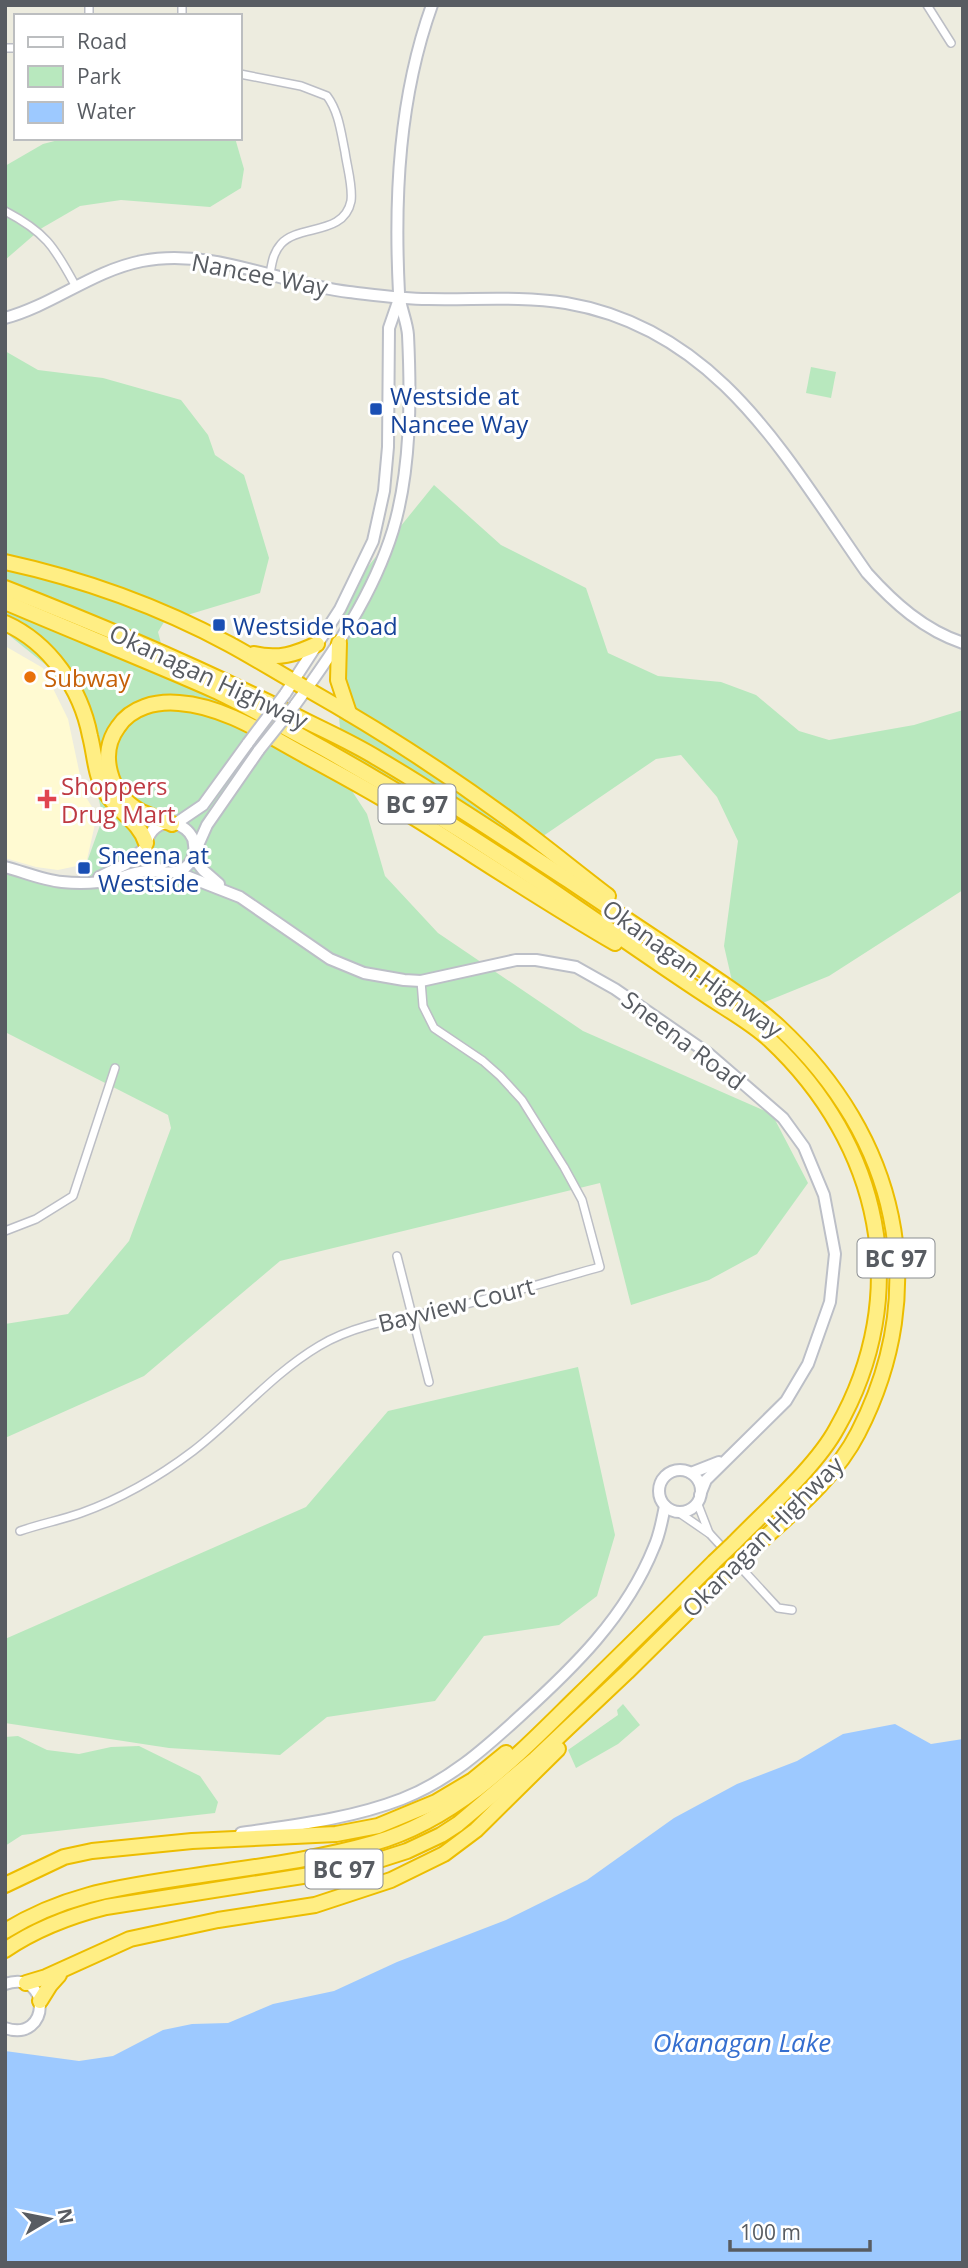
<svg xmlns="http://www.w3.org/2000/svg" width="968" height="2268" viewBox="0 0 968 2268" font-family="'Open Sans',sans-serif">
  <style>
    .commercial { fill: #fffad2 }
    .green { fill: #b8e8be }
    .water { fill: #9dc9ff }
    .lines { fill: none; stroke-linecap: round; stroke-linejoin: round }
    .street-casing { stroke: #bcbec5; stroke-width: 10 }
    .secondary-casing { stroke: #bcbfc7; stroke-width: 14 }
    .highway-casing { stroke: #ecbd00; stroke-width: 18 }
    .street { stroke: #fff; stroke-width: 7 }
    .secondary { stroke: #fff; stroke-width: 10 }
    .highway { stroke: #ffee84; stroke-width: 14 }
    .secondary-bridge-casing { stroke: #bcbfc7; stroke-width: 14; stroke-linecap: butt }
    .highway-bridge-casing { stroke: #ecbd00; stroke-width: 18; stroke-linecap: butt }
    .secondary-bridge { stroke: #fff; stroke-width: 10 }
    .highway-bridge { stroke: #ffee84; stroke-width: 14 }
    .transit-dot { fill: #1a4fb4; stroke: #fff; stroke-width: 2.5 }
    .food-dot { fill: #e8710a; stroke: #fff; stroke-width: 2.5 }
    .health-dot { fill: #e0444e; stroke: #fff; stroke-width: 2.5 }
    .labels { text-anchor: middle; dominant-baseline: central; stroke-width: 6; stroke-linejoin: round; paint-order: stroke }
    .shield { fill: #fff; stroke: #8a8d91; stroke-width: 2 }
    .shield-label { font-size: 23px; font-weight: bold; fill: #585c62 }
    .street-label { font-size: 24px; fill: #585c62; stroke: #fff }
    .transit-label { font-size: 24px; fill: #164399; stroke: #fff; text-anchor: start }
    .food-label { font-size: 24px; fill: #c56008; stroke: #fff; text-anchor: start }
    .health-label { font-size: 24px; fill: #be3a42; stroke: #fff; text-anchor: start }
    .water-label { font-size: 26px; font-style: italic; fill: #346ecf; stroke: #fff }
  </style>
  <rect width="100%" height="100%" fill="#edecdf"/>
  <polygon class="commercial" points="5,646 43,668 68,719 84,794 97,815 86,864 58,870 36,867 5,858"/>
  <g class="green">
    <polygon points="66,138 235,138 244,169 241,188 210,207 121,200 80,206 42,228 5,260 5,166 43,144"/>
    <polygon points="5,351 38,370 103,378 181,400 208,435 215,455 244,475 269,558 260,593 164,622 158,632 162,647 337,768 367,814 385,876 438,933 583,1031 772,1114 808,1183 757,1254 709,1280 631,1305 600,1183 280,1261 144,1376 5,1438 5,1324 68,1314 129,1241 171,1128 168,1115 5,1032 5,862 57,876 82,876 103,817 78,714 51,669 5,632"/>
    <polygon points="811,367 836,372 831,398 806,393"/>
    <polygon points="434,485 501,545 586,588 608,653 658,676 721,682 756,695 799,731 829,740 914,725 963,710 963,890 829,976 755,1006 735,994 724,946 738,841 717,797 681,755 656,759 502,864 342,749 334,664 349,590"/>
    <polygon points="578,1367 615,1535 597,1596 559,1625 484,1636 435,1701 327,1717 280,1755 169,1748 5,1723 5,1639 306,1507 388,1411"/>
    <polygon points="623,1704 640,1725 618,1744 576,1768 568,1750 618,1715 617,1710"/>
    <polygon points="18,1736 47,1750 79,1754 111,1747 139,1746 200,1776 218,1802 215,1813 22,1835 5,1846 5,1737"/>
  </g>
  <polygon class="water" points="895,1724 931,1744 963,1739 963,2263 5,2263 5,2051 79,2061 113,2056 163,2030 192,2024 228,2023 273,2004 334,1991 397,1962 506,1920 587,1880 674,1818 737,1784 797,1761 843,1734"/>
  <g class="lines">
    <g class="street-casing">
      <g id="street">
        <polyline points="89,5 89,16"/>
        <polyline points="927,5 951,43"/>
        <polyline points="182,16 182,5"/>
        <polyline points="5,48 16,48"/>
        <path d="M240,74L301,86L327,96C339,112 341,133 345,152C347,167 353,186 351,201C344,236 299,224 281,244C273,253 272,263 270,274"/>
        <path d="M5,211C45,232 54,246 75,285"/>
        <polyline points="5,1231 36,1219 73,1196 115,1068"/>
        <polyline points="397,1256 429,1382"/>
        <polyline points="697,1502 709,1533"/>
        <polyline points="678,1512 710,1534 778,1608 792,1610"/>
        <path d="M20,1531C40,1524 61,1520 81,1513C120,1499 160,1476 193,1451C236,1418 272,1374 319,1346C357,1323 404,1318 446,1309C498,1297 549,1281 600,1267L582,1200L564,1167L522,1100L500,1076L483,1061L434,1028L423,1006L421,981"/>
      </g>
    </g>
    <g class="secondary-casing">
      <g id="secondary">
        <path d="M5,318C53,305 92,271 142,261C211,247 281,284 349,292C375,295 402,299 428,299C474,300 520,296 566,303C719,329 786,458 867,573C894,603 924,630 963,643"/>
        <polyline points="285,694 340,609 373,541 384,491 388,447 389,328 399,299"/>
        <path d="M295,705C335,650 373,595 393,530C411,470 411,397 408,335C407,321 400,307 399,293C394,196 399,97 432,5"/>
        <polyline points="175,824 203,805 248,743"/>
        <polyline points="195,852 207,825 259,750"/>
        <polyline points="193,857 203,870 219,884"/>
        <path d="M5,867C24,872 43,880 62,882C79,884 99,883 116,879C126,876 135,872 147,871C157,870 169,875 179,871C189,867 196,857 194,845C194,836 187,829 179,825C149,813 131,858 164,872"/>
        <polyline points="176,872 240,897 330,959 364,973 404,980 421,981 516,960 536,960 576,967 615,989 709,1054 783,1118 804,1147 824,1195 835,1254 830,1302 808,1364 786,1401 706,1480 700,1495"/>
        <polyline points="99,877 126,864 146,847"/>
        <circle cx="680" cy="1491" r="21"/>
        <polyline points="691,1473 719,1462"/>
        <path d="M241,1833C295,1825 350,1819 402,1799C448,1781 483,1750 519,1717C573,1668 626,1617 654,1547C660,1534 662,1520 665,1506"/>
        <path d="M5,1984C52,1968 51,2044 5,2028"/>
      </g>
    </g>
    <g class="highway-casing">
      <g id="highway">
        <path d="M5,562C83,579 158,606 229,644C255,658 280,674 307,689C376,728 443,771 507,818C541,843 574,870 608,896"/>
        <path d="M5,588C105,627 201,668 296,716C323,730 351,742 377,758C442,796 505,839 568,880C608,907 648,934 688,960C719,981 752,1002 779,1027C897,1137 933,1287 858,1433C833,1482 785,1518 746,1555"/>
        <path d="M5,602C75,632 146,660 216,691C253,709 290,730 326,750C414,800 499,853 582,911C623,939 663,967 704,994C726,1009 751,1022 770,1040C881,1144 914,1293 837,1428C816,1467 766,1510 734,1543"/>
        <path d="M5,623C50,643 81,689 90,736C95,755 95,776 106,793C118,812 139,821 146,843"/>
        <polyline points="339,643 338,680 349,713"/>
        <path d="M254,654C278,660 296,654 317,644"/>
        <path d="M172,824C161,819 148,816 138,810C110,793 98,754 118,727C131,707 156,701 179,703C224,706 267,735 306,756C345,777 384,798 421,822C486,863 549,905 615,943"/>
        <polyline points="5,1885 64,1857 92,1851 192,1841 336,1834 378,1826 436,1802 473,1780 506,1753"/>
        <path d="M5,1931C64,1895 115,1888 181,1878C246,1868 311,1861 374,1843C457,1819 515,1758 574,1700C621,1654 668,1608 714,1562"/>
        <path d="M5,1950C36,1929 70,1916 106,1907L354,1868L407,1851L441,1835L458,1824L535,1759L627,1672L726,1574"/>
        <polyline points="26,1983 46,1977 130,1939 218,1920 315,1905 391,1880 444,1854 476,1830 558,1749"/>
        <polyline points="40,2001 50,1985 59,1975"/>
      </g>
    </g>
    <use href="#street" class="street"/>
    <use href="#secondary" class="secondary"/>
    <use href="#highway" class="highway"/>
    <g class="secondary-bridge-casing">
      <g id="secondary-bridge">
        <polyline points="248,743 285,694"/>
        <polyline points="259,750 295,705"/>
      </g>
    </g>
    <g class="highway-bridge-casing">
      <g id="highway-bridge">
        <polyline points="714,1562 734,1543"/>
        <polyline points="726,1574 746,1555"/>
      </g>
    </g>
    <use href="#secondary-bridge" class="secondary-bridge"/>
    <use href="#highway-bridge" class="highway-bridge"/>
  </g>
  <g class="transit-dot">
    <rect x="369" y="402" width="14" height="14" rx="3.5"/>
    <rect x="212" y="618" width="14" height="14" rx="3.5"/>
    <rect x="77" y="861" width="14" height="14" rx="3.5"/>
  </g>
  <circle class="food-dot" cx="30" cy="677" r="7"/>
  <path class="health-dot" d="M43.5 788.5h7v7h7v7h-7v7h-7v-7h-7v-7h7z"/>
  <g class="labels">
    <g class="shield">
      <rect x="378.5" y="784.5" width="77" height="39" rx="5"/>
      <rect x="857.5" y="1238.5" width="77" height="39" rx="5"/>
      <rect x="305.5" y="1849.5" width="77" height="39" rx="5"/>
    </g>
    <g class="shield-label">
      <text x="417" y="804">BC 97</text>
      <text x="896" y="1258">BC 97</text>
      <text x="344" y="1869">BC 97</text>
    </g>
    <g class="street-label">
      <text transform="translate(260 274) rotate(11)">Nancee Way</text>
      <text transform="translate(209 676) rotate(25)">Okanagan Highway</text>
      <text transform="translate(693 968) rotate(36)">Okanagan Highway</text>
      <text transform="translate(684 1040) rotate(37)">Sneena Road</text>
      <text transform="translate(456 1304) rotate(-14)">Bayview Court</text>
      <text transform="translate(762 1536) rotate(-45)">Okanagan Highway</text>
    </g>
    <g class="transit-label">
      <text x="390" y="395">Westside at<tspan x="390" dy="28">Nancee Way</tspan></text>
      <text x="233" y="625">Westside Road</text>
      <text x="98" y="854">Sneena at<tspan x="98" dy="28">Westside</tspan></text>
    </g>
    <g class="food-label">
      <text x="44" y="677">Subway</text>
    </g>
    <g class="health-label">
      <text x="61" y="785">Shoppers<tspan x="61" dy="28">Drug Mart</tspan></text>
    </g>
    <g class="water-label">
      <text x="742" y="2042">Okanagan Lake</text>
    </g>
  </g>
  <rect width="968" height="2268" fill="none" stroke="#585c62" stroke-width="14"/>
  <rect x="14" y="14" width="228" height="126" fill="#ffffff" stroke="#bcbec0" stroke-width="2"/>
  <rect x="28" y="37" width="35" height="10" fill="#ffffff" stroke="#bcbec0" stroke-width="2"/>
  <text x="77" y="49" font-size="21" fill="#585c62">Road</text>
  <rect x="28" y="66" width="35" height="21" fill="#b8e8be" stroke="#bcbec0" stroke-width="2"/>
  <text x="77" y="84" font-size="21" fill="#585c62">Park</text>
  <rect x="28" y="102" width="35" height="21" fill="#9dc9ff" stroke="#bcbec0" stroke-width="2"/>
  <text x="77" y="119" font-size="21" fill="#585c62">Water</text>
  <g transform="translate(49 2219) rotate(80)" stroke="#ffffff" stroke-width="5" paint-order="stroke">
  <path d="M0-5L12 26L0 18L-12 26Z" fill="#585c62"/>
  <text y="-10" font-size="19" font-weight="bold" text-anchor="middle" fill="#585c62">N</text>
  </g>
  <path d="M730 2240v10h140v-10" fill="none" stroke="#585c62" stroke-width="3.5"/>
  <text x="740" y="2240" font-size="21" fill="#585c62" stroke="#ffffff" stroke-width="5" paint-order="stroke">100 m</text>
</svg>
